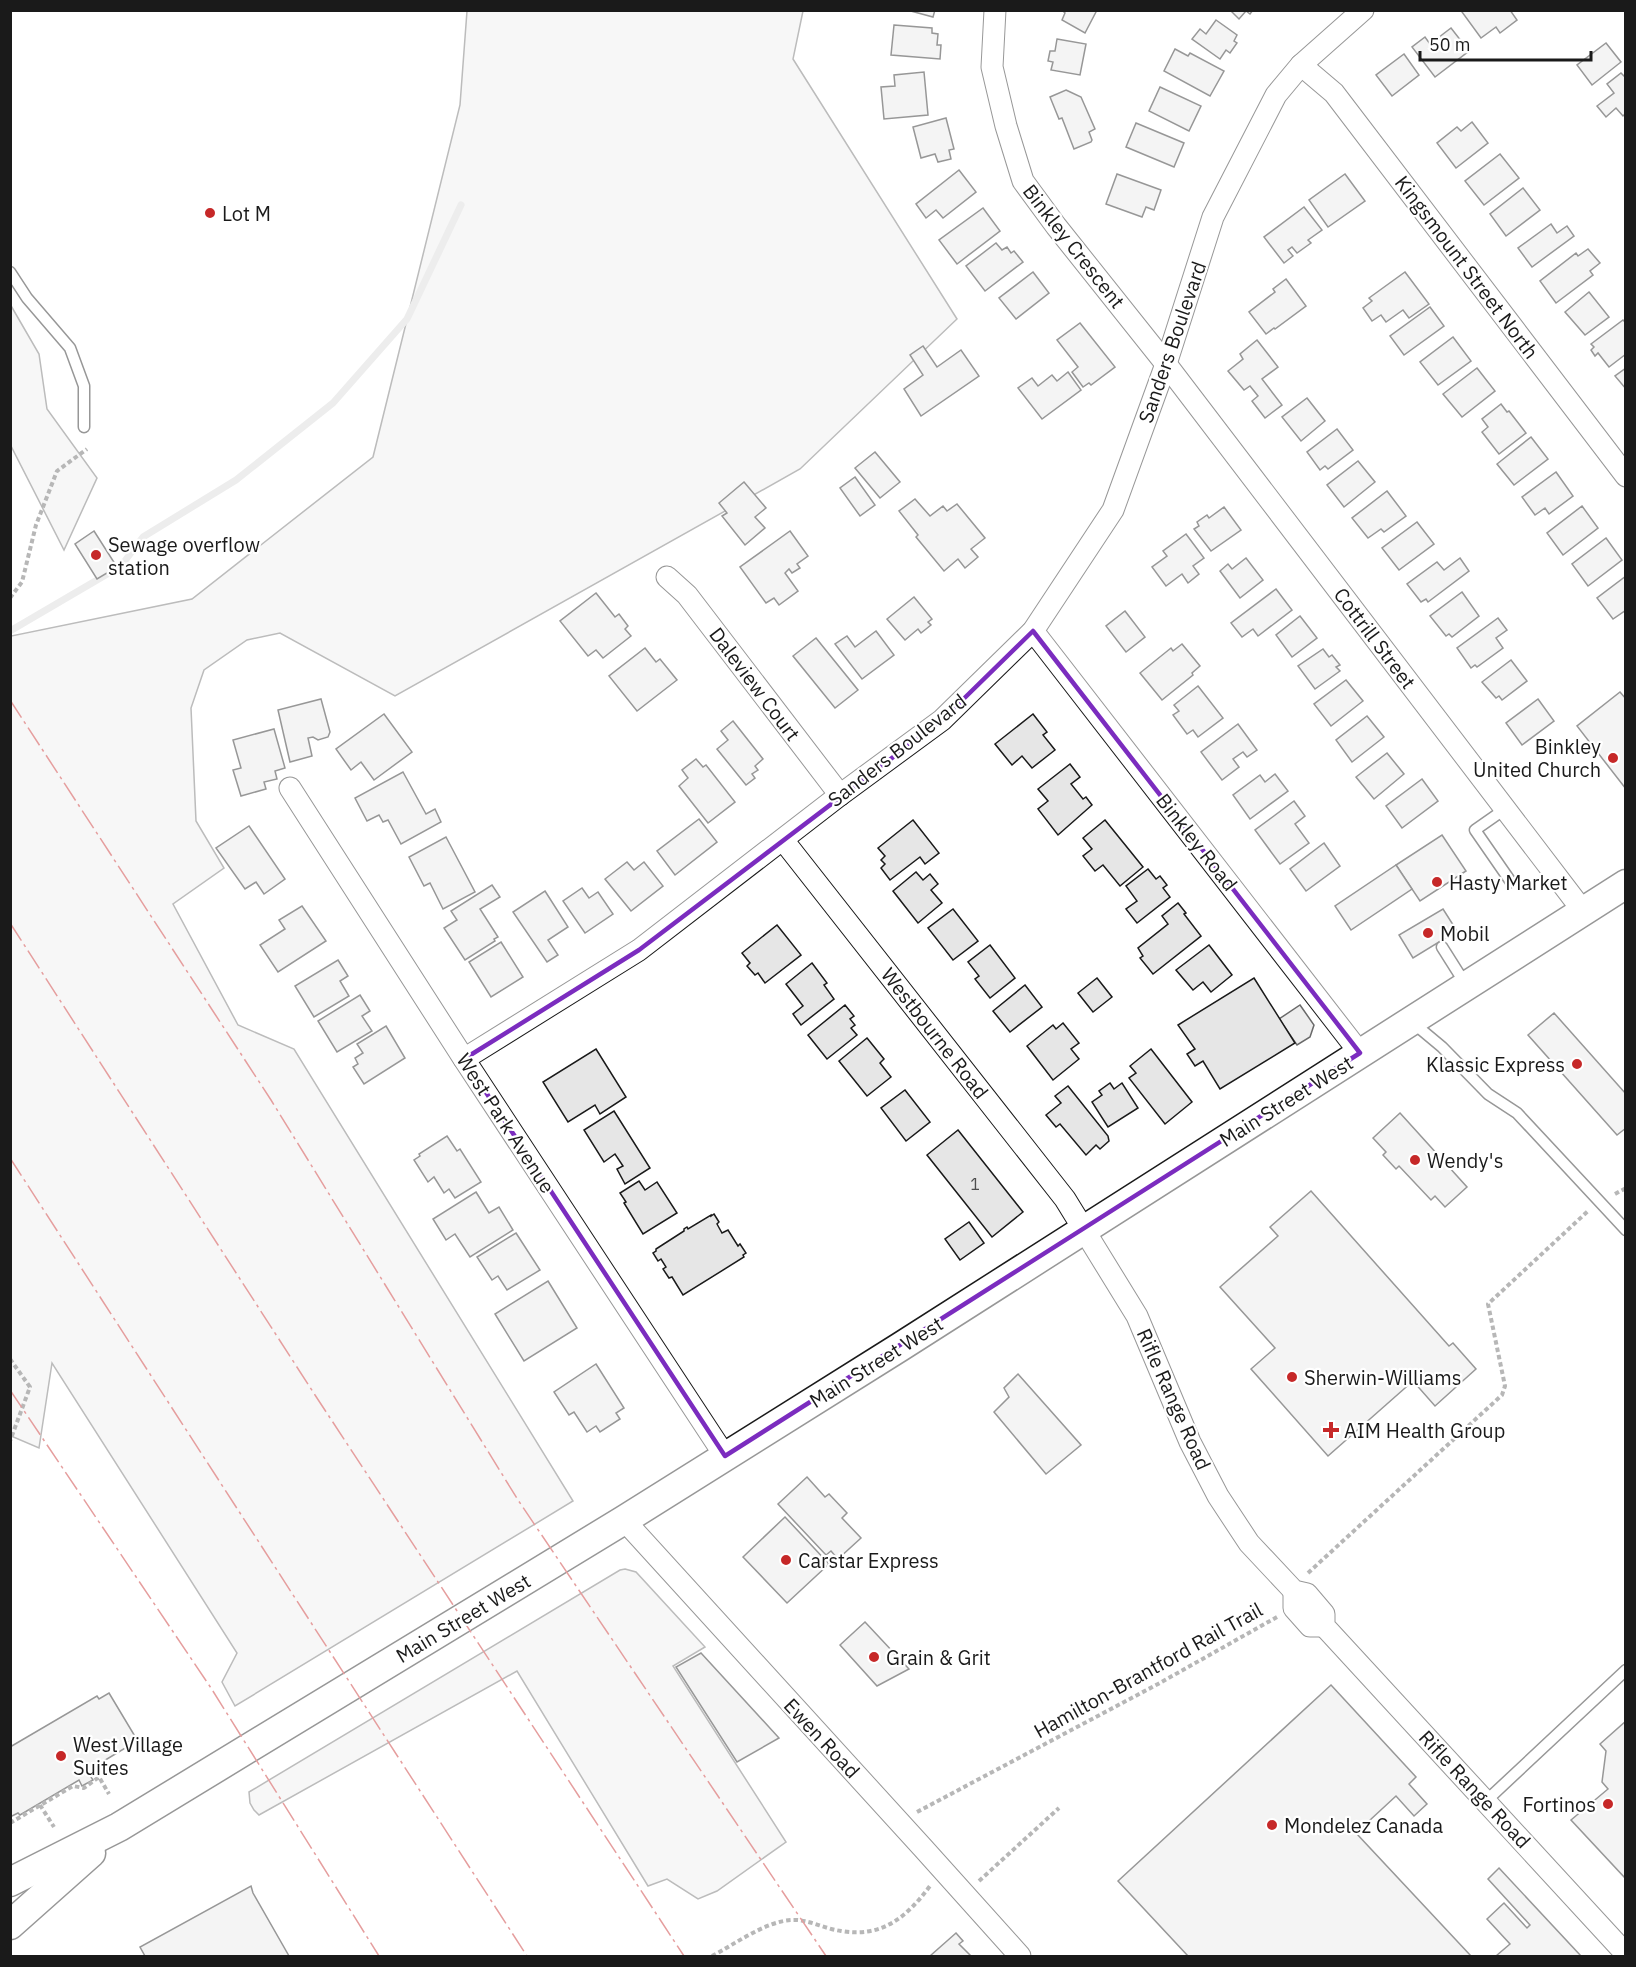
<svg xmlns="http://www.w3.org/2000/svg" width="1636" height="1967" viewBox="0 0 1636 1967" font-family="'IBM Plex Sans',sans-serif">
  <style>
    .green { fill: #ededed; stroke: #6a6a6a; stroke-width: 1.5 }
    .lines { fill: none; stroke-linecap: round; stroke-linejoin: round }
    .stream { stroke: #d7d7d7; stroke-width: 7 }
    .building { fill: #e6e6e6; stroke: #1a1a1a; stroke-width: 1.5 }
    .lane-casing { stroke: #1a1a1a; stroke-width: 13 }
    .street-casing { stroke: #1a1a1a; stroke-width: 23 }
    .secondary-casing { stroke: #1a1a1a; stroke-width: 31 }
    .path { stroke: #5f5f5f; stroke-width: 4; stroke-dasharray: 4.5 3; stroke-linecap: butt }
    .lane { stroke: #fff; stroke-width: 10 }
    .street { stroke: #fff; stroke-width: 21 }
    .secondary { stroke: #fff; stroke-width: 28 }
    .power { stroke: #c62828; stroke-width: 1.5; stroke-dasharray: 21 4.5 3 4.5; stroke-linecap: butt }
    .marked { fill: none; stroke: #7b2cbf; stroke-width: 4.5; stroke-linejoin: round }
    .poi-dot { fill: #c62828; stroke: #fff; stroke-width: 2 }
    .labels { text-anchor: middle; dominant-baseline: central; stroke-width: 4.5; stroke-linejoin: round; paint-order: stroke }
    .number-label { font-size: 16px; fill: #4d4d4d }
    .poi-label { font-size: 20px; fill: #1a1a1a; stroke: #fff; text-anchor: start }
    .street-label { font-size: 20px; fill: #1a1a1a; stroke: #fff }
  </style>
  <rect width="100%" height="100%" fill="#fff"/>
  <g class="green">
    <polygon points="467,11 803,11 793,59 957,319 800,469 395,696 280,633 247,640 204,670 191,708 196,821 224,868 173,904 238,1025 294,1049 573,1501 235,1706 222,1682 237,1653 52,1363 39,1448 11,1436 11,636 192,599 373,457 460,105"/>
    <polygon points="10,304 39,354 47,409 97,478 64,550 11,446"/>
    <polygon points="1300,1005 1314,1025 1310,1037 1297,1045 1279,1019"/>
    <polygon points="625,1569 636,1572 705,1647 673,1666 786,1842 717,1891 698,1899 667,1879 648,1886 517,1671 259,1815 254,1810 250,1803 249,1792 620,1570"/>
  </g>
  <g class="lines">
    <polyline class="stream" points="10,631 121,566 143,537 236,480 333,403 407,319 461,205"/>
  </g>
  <g class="building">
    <polygon points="907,10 935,10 933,17"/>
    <polygon points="1062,10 1097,10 1085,33 1062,20 1065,13"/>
    <polygon points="1230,10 1253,10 1250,14 1246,11 1239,19"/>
    <polygon points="1465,10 1510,10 1517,20 1500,33 1496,27 1481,38 1462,12"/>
    <polygon points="1216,20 1237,35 1234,41 1237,43 1230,53 1226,50 1220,59 1192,39 1200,29 1206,34"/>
    <polygon points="894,25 932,28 932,33 938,34 937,45 941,45 940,59 891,55"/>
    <polygon points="1451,28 1469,51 1435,77 1412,47 1425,37 1430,44"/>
    <polygon points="1057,39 1086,44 1080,75 1051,70 1053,62 1048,61 1050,51 1055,51"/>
    <polygon points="1606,43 1621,62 1592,85 1577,65"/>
    <polygon points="1175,49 1188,56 1190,53 1224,71 1210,96 1164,71"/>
    <polygon points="1404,54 1419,75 1392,96 1376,75"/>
    <polygon points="924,72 928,115 884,119 881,87 895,86 894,75"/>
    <polygon points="1621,73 1626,78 1626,113 1623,116 1616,108 1606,117 1597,106 1614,93 1607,84"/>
    <polygon points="1160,87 1201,106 1189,131 1149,111"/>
    <polygon points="1066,90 1081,97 1095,129 1089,132 1092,140 1091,142 1074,149 1062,118 1059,119 1050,97"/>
    <polygon points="946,118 954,149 949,150 951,159 938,162 935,154 921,158 913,127"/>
    <polygon points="1472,122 1488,143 1456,168 1437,143 1457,127 1461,131"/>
    <polygon points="1136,123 1184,143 1174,167 1126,147"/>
    <polygon points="1500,154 1519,178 1484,205 1465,181"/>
    <polygon points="959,170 976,192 943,218 936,210 926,218 916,204"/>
    <polygon points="1117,174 1161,190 1154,210 1146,207 1142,217 1106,204"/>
    <polygon points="1345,174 1365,201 1328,227 1309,200"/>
    <polygon points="1523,188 1540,210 1506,236 1490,214"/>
    <polygon points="1304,207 1322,230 1308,240 1311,243 1297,253 1292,247 1288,250 1293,256 1284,263 1264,237"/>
    <polygon points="983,208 1000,231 957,264 939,240"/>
    <polygon points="1551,224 1557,233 1567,226 1574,236 1532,267 1518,248"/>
    <polygon points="996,243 1002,250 1007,247 1011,253 1014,251 1023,262 985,291 966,266"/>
    <polygon points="1588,249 1600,263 1590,271 1593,275 1556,303 1540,281 1576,253 1578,256"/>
    <polygon points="1033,272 1049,293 1016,319 999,298"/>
    <polygon points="1405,272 1429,304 1409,318 1403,310 1386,322 1381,315 1372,321 1363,308 1372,301 1369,298"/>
    <polygon points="1286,279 1306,306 1275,329 1274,328 1266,334 1249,312 1275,292 1273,289"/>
    <polygon points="1589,292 1609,317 1585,335 1565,312"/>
    <polygon points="1430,307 1444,326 1404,355 1390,336"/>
    <polygon points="1623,320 1626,323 1626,354 1609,367 1598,353 1595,356 1591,350 1594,347 1591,344"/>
    <polygon points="1080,323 1115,367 1091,385 1089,383 1083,387 1072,372 1078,367 1057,340"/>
    <polygon points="1453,337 1471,361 1438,385 1420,362"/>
    <polygon points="1257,340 1278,367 1262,379 1282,405 1265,418 1252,401 1258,396 1250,386 1244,390 1228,371 1243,359 1240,354"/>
    <polygon points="923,346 937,367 961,350 979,376 921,416 904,389 923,375 910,355"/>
    <polygon points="1477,368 1495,391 1462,417 1443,394"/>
    <polygon points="1626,368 1626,389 1615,376"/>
    <polygon points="1068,372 1081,390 1042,419 1018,388 1032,378 1038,386 1052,375 1057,381"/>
    <polygon points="1307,398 1325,421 1301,441 1282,417"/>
    <polygon points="1501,404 1507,412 1509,411 1526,433 1499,454 1482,432 1488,427 1482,419"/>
    <polygon points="1337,429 1353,450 1328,469 1325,466 1320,470 1307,452"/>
    <polygon points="1531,437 1548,459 1514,485 1497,464"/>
    <polygon points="875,452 900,482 880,498 855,468"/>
    <polygon points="1358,461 1375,482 1344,507 1327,485"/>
    <polygon points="1556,472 1573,496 1549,514 1545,508 1535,515 1522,497"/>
    <polygon points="855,477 875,505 860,516 840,488"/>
    <polygon points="744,482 766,508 755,517 765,528 745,545 722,516 727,513 719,503"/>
    <polygon points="1387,491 1406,516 1384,532 1381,529 1368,538 1352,518"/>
    <polygon points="915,499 930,516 943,506 947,511 957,504 985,538 971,549 978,557 965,568 958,559 944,571 916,537 918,535 899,511"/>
    <polygon points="1582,506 1598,528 1563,555 1547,533"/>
    <polygon points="1224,507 1241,530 1211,551 1194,529 1199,526 1197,522 1207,515 1209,518"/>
    <polygon points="1417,522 1434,544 1399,570 1382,548"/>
    <polygon points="94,531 117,567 97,579 75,544"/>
    <polygon points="790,531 808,556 797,564 800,568 792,573 789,569 785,573 798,591 779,605 774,598 766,603 740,567"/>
    <polygon points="1186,534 1204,558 1193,566 1199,574 1188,583 1182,574 1166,586 1152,567 1167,556 1163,551"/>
    <polygon points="1606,538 1622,560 1588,586 1572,564"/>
    <polygon points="1246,558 1263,580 1240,598 1220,571 1228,564 1232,569"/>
    <polygon points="1460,558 1469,571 1428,602 1426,599 1421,602 1407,584 1437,562 1444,570"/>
    <polygon points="1626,576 1626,610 1613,619 1597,598"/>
    <polygon points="1276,589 1292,610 1258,636 1253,629 1242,637 1231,623"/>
    <polygon points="1462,592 1479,616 1452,637 1449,634 1446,636 1430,616"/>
    <polygon points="596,593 615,617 619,614 628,626 625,629 631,636 603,658 596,650 588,656 560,621"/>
    <polygon points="914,597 932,619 928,622 931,625 921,633 918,629 905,640 887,619"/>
    <polygon points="1125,611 1145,637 1126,652 1106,626"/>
    <polygon points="1300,616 1317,638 1292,657 1276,635"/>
    <polygon points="1498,618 1507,630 1496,638 1503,648 1477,667 1475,665 1471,668 1457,648"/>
    <polygon points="876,631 894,655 862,679 835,644 847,636 855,647"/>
    <polygon points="816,638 858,690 835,708 793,656"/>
    <polygon points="1182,644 1200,666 1192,673 1193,675 1162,700 1140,673 1171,648 1173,651"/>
    <polygon points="645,648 656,662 660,659 677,680 637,711 609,676"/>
    <polygon points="1323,649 1329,657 1332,655 1340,665 1336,667 1340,671 1315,689 1298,666"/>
    <polygon points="1511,660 1527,681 1502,700 1499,696 1496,698 1482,682"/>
    <polygon points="1346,680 1363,701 1331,726 1314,704"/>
    <polygon points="1198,686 1223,718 1198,737 1193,730 1187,734 1173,715 1179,711 1174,705"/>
    <polygon points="1620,692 1626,699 1626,789 1577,726"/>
    <polygon points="321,699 330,732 328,737 318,740 313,737 308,738 312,756 290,762 278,710"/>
    <polygon points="1538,699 1554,721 1522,745 1506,723"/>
    <polygon points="384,714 412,752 374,780 361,762 351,770 336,749"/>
    <polygon points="1033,714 1047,732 1043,735 1055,750 1032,768 1022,756 1012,765 995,744"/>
    <polygon points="1367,716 1384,737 1352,762 1336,740"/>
    <polygon points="733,721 763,759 755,766 758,770 752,774 755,778 746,785 717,749 728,740 721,731"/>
    <polygon points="1238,724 1257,750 1247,757 1243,752 1233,759 1239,767 1222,780 1201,752"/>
    <polygon points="274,729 285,768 275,771 277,779 264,782 266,789 241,796 233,770 241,768 233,740"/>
    <polygon points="1387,753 1404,774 1374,799 1356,777"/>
    <polygon points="696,759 703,767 706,765 735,802 708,823 679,786 688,778 682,770"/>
    <polygon points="1070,764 1080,777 1071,784 1083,799 1086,797 1092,805 1058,835 1038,809 1048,801 1038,789"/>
    <polygon points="403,772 426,814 435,809 441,822 401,844 388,820 383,822 379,815 367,821 355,798"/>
    <polygon points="1275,774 1288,791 1250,819 1233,795 1260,775 1265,782"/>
    <polygon points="1422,779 1438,801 1402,828 1386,806"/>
    <polygon points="1294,801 1305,816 1295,824 1309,843 1280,864 1255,830"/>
    <polygon points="699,819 717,842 675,875 657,851"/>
    <polygon points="913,820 939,853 925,864 920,857 890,880 881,868 885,864 881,860 885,856 878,848"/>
    <polygon points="1105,820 1143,867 1120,886 1103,865 1095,871 1083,856 1092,849 1083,838"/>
    <polygon points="249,826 285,879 264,894 256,882 245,889 216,848"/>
    <polygon points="1442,835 1466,871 1420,901 1396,865"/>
    <polygon points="446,837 475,892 443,909 430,883 424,886 409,857"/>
    <polygon points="1324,843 1340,866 1306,891 1290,869"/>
    <polygon points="627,862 634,870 644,862 663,886 631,911 605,879"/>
    <polygon points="1396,865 1412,889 1351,930 1335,906"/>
    <polygon points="1148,869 1156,879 1160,876 1167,885 1163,888 1170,897 1137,923 1126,909 1137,901 1126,886"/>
    <polygon points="916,872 923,880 930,874 938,884 931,890 942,903 918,923 893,891"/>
    <polygon points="492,885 500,897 480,909 498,937 494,939 495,941 465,960 444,928 457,920 451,911"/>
    <polygon points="582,888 589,898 598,892 613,914 585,933 563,901"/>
    <polygon points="545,891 568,927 548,940 558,955 547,962 513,912"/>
    <polygon points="1178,903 1186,913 1184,914 1201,936 1153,974 1140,958 1143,956 1138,948 1168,924 1162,916"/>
    <polygon points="302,906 326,941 278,972 260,945 285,929 279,920"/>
    <polygon points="953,909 978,941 953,960 928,928"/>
    <polygon points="1443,909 1457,931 1413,958 1399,935"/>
    <polygon points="777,925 801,955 765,983 758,973 755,975 747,966 750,963 742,953"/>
    <polygon points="501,942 523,977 491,997 469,962"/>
    <polygon points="990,945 1015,978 990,998 975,979 979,976 968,962"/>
    <polygon points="1209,945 1232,975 1211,992 1203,982 1193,990 1176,970"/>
    <polygon points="338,960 348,976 340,981 349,996 314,1017 295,986"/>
    <polygon points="812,963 827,983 824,985 834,999 801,1025 793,1014 803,1006 786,984"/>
    <polygon points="1097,978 1112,997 1093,1012 1078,993"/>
    <polygon points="1254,978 1295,1043 1220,1089 1203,1061 1195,1066 1187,1054 1195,1049 1178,1025"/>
    <polygon points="1025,985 1042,1007 1010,1032 993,1011"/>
    <polygon points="360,995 370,1011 362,1016 372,1031 337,1052 318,1021"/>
    <polygon points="845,1005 854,1016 850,1019 855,1025 851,1028 857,1035 827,1059 808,1035"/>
    <polygon points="1554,1013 1626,1094 1626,1128 1617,1135 1528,1035"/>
    <polygon points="1063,1023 1079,1043 1071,1049 1079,1059 1053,1080 1027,1046 1053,1025 1056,1029"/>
    <polygon points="386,1026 405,1058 364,1084 353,1067 358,1064 355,1058 363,1053 357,1044"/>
    <polygon points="867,1038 884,1059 880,1063 891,1077 867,1096 839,1061"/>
    <polygon points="596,1049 626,1097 600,1114 595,1105 568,1122 543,1082"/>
    <polygon points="1151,1049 1192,1102 1165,1124 1129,1078 1136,1073 1130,1066"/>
    <polygon points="1110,1083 1114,1089 1122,1083 1138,1108 1108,1127 1092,1102 1102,1095 1099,1091"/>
    <polygon points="1068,1086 1108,1136 1109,1141 1100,1149 1096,1145 1086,1155 1060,1124 1056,1127 1046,1115 1061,1103 1055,1096"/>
    <polygon points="905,1090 930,1122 906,1141 881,1108"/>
    <polygon points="614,1111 650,1168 625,1184 617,1169 623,1166 615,1154 604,1162 584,1130"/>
    <polygon points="1400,1113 1467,1187 1445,1207 1435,1196 1431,1200 1399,1166 1396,1169 1383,1155 1386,1152 1373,1138"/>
    <polygon points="958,1130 1023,1212 992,1237 927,1155"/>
    <polygon points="447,1136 457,1151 460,1149 481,1182 455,1198 449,1189 444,1193 434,1177 428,1182 414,1160 420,1156 419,1154"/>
    <polygon points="639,1181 645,1190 657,1182 677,1213 643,1234 624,1203 626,1202 620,1193"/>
    <polygon points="1311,1191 1449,1346 1453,1343 1476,1369 1435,1406 1413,1381 1328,1456 1251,1369 1275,1348 1220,1287 1278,1236 1270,1227"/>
    <polygon points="476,1192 489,1213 499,1207 513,1230 470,1257 455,1234 446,1240 433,1219"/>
    <polygon points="714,1214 719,1222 717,1224 722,1233 728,1230 738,1246 740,1244 746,1253 743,1255 744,1257 683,1295 672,1277 669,1278 663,1269 666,1267 661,1259 658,1261 653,1253 656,1251 656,1249 684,1231 684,1229 687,1227 688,1229 711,1215 711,1216"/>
    <polygon points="969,1222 984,1243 960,1260 945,1239"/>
    <polygon points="516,1233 540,1270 507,1290 498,1276 492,1280 477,1257"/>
    <polygon points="548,1281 577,1328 524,1361 495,1314"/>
    <polygon points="596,1364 624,1408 616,1413 620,1419 600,1432 596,1426 587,1432 574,1412 569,1415 554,1392"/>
    <polygon points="1018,1374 1081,1445 1046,1474 994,1412 1009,1397 1004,1388"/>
    <polygon points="807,1477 825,1497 829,1494 847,1513 842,1518 861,1538 838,1559 831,1551 826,1555 778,1504"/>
    <polygon points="785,1517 829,1564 787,1603 743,1557"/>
    <polygon points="865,1622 909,1669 877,1686 840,1645"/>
    <polygon points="701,1653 779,1738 737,1762 676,1667"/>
    <polygon points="1331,1685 1416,1777 1409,1784 1427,1804 1414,1816 1396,1796 1356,1833 1471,1956 1188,1956 1118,1881"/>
    <polygon points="109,1693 136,1738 125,1744 127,1747 97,1765 99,1768 89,1774 93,1780 82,1786 79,1780 20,1815 18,1813 10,1817 10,1747 97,1696 99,1699"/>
    <polygon points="1626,1721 1626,1879 1571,1820 1608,1789 1602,1782 1606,1751 1600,1744"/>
    <polygon points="1499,1868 1581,1956 1496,1956 1510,1944 1487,1919 1504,1903 1527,1928 1530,1925 1488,1879"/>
    <polygon points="251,1886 253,1893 289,1956 145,1956 140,1947"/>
    <polygon points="956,1933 963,1941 959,1944 971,1956 930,1956"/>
  </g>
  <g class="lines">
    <g class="lane-casing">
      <g id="lane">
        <polyline points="10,272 27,298 70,348 84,386 84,427"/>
        <polyline points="1505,809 1475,830 1511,882"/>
        <polyline points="1442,947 1466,985"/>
        <polyline points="1412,1022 1442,1047 1488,1094 1517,1113 1626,1230"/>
        <polyline points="1486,1801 1626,1670"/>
      </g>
    </g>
    <g class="street-casing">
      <g id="street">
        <polyline points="995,10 992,67 1006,126 1023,181 1056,226 1166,364 1583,911"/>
        <polyline points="1301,65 1334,93 1626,476"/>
        <polyline points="667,577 687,595 840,795"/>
        <polyline points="1033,631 1360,1053"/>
        <polyline points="290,788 464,1059 725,1456"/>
        <polyline points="783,840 1065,1199 1137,1316 1190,1442 1218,1496 1249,1543 1294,1591 1307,1594 1324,1614 1324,1626 1626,1954"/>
        <polyline points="464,1059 639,950 840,795 942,720 1033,631 1113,510 1166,364 1213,217 1276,95 1301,65 1363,10"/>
        <polyline points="624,1520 923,1848 1020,1956"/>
        <polyline points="1294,1591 1294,1608 1310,1626 1324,1626"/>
      </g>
    </g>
    <g class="secondary-casing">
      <g id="secondary">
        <polyline points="10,1882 119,1827 624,1520 900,1347 1626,884"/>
        <polyline points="10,1925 91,1853"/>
      </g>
    </g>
    <g class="path">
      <polyline points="10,598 22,582 36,525 57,471 87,449"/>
      <polyline points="1615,1194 1626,1188"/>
      <polyline points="10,1359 30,1387 10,1441"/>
      <polyline points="1308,1573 1502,1395 1505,1386 1488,1304 1588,1211"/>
      <polyline points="40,1805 54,1827"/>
      <polyline points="917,1812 1158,1684 1277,1617"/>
      <polyline points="10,1823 73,1786 84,1788 99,1777 109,1794"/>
      <polyline points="979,1881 1059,1808"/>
      <path d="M712,1956C735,1944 766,1921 792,1920C808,1919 825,1929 841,1931C882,1938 907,1917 930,1886"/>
    </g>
    <use href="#lane" class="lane"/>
    <use href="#street" class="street"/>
    <use href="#secondary" class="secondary"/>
    <g class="power">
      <polyline points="10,700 271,1100 518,1500 826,1956"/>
      <polyline points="10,923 315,1395 684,1956"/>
      <polyline points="10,1158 527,1956"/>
      <polyline points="10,1390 211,1688 379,1956"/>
    </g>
  </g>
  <path d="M0 0H1636V1967H0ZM1033,631L1360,1053L725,1456L464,1059L639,950L942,720Z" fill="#fff" fill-opacity=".55" fill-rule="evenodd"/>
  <path class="marked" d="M1033,631L1360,1053L725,1456L464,1059L639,950L942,720Z"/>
  <g class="poi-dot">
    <circle cx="210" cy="213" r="6"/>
    <circle cx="96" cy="555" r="6"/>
    <circle cx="1613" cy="758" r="6"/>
    <circle cx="1437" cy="882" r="6"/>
    <circle cx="1428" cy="933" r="6"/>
    <circle cx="1577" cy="1064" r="6"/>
    <circle cx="1415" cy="1160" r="6"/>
    <circle cx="1292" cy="1377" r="6"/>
    <path d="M1328 1421h6v6h6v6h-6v6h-6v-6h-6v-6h6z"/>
    <circle cx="786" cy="1560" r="6"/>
    <circle cx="874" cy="1657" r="6"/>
    <circle cx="61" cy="1756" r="6"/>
    <circle cx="1608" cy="1804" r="6"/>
    <circle cx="1272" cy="1825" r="6"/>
  </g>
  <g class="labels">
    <g class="number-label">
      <text x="975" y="1184">1</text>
    </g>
    <g class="poi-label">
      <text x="222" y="213">Lot M</text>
      <text x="108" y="544">Sewage overflow<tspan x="108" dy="23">station</tspan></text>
      <text x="1601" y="746" text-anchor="end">Binkley<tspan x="1601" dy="23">United Church</tspan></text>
      <text x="1449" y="882">Hasty Market</text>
      <text x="1440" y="933">Mobil</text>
      <text x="1565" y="1064" text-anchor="end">Klassic Express</text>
      <text x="1427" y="1160">Wendy's</text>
      <text x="1304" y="1377">Sherwin-Williams</text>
      <text x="1344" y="1430">AIM Health Group</text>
      <text x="798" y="1560">Carstar Express</text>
      <text x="886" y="1657">Grain &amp; Grit</text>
      <text x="73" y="1744">West Village<tspan x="73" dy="23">Suites</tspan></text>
      <text x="1596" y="1804" text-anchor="end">Fortinos</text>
      <text x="1284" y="1825">Mondelez Canada</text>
    </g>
    <g class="street-label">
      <text transform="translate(1074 246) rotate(52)">Binkley Crescent</text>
      <text transform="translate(1467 267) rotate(53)">Kingsmount Street North</text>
      <text transform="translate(1172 342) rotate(-71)">Sanders Boulevard</text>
      <text transform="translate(1375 638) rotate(53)">Cottrill Street</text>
      <text transform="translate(755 684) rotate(53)">Daleview Court</text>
      <text transform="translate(897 750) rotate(-38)">Sanders Boulevard</text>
      <text transform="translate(1197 842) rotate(52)">Binkley Road</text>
      <text transform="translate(935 1033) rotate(52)">Westbourne Road</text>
      <text transform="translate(1286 1101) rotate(-32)">Main Street West</text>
      <text transform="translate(506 1123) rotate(57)">West Park Avenue</text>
      <text transform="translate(876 1362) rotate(-32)">Main Street West</text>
      <text transform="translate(1174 1399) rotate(66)">Rifle Range Road</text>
      <text transform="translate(463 1618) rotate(-31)">Main Street West</text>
      <text transform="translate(1148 1670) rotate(-29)">Hamilton-Brantford Rail Trail</text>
      <text transform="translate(822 1738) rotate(47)">Ewen Road</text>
      <text transform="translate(1475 1789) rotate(47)">Rifle Range Road</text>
    </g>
  </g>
  <rect width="1636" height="1967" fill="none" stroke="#1a1a1a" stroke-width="24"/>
  <path d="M1420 51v9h171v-9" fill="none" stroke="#1a1a1a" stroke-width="3"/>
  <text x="1429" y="51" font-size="18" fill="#1a1a1a" stroke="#ffffff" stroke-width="4.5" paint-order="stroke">50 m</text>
</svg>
